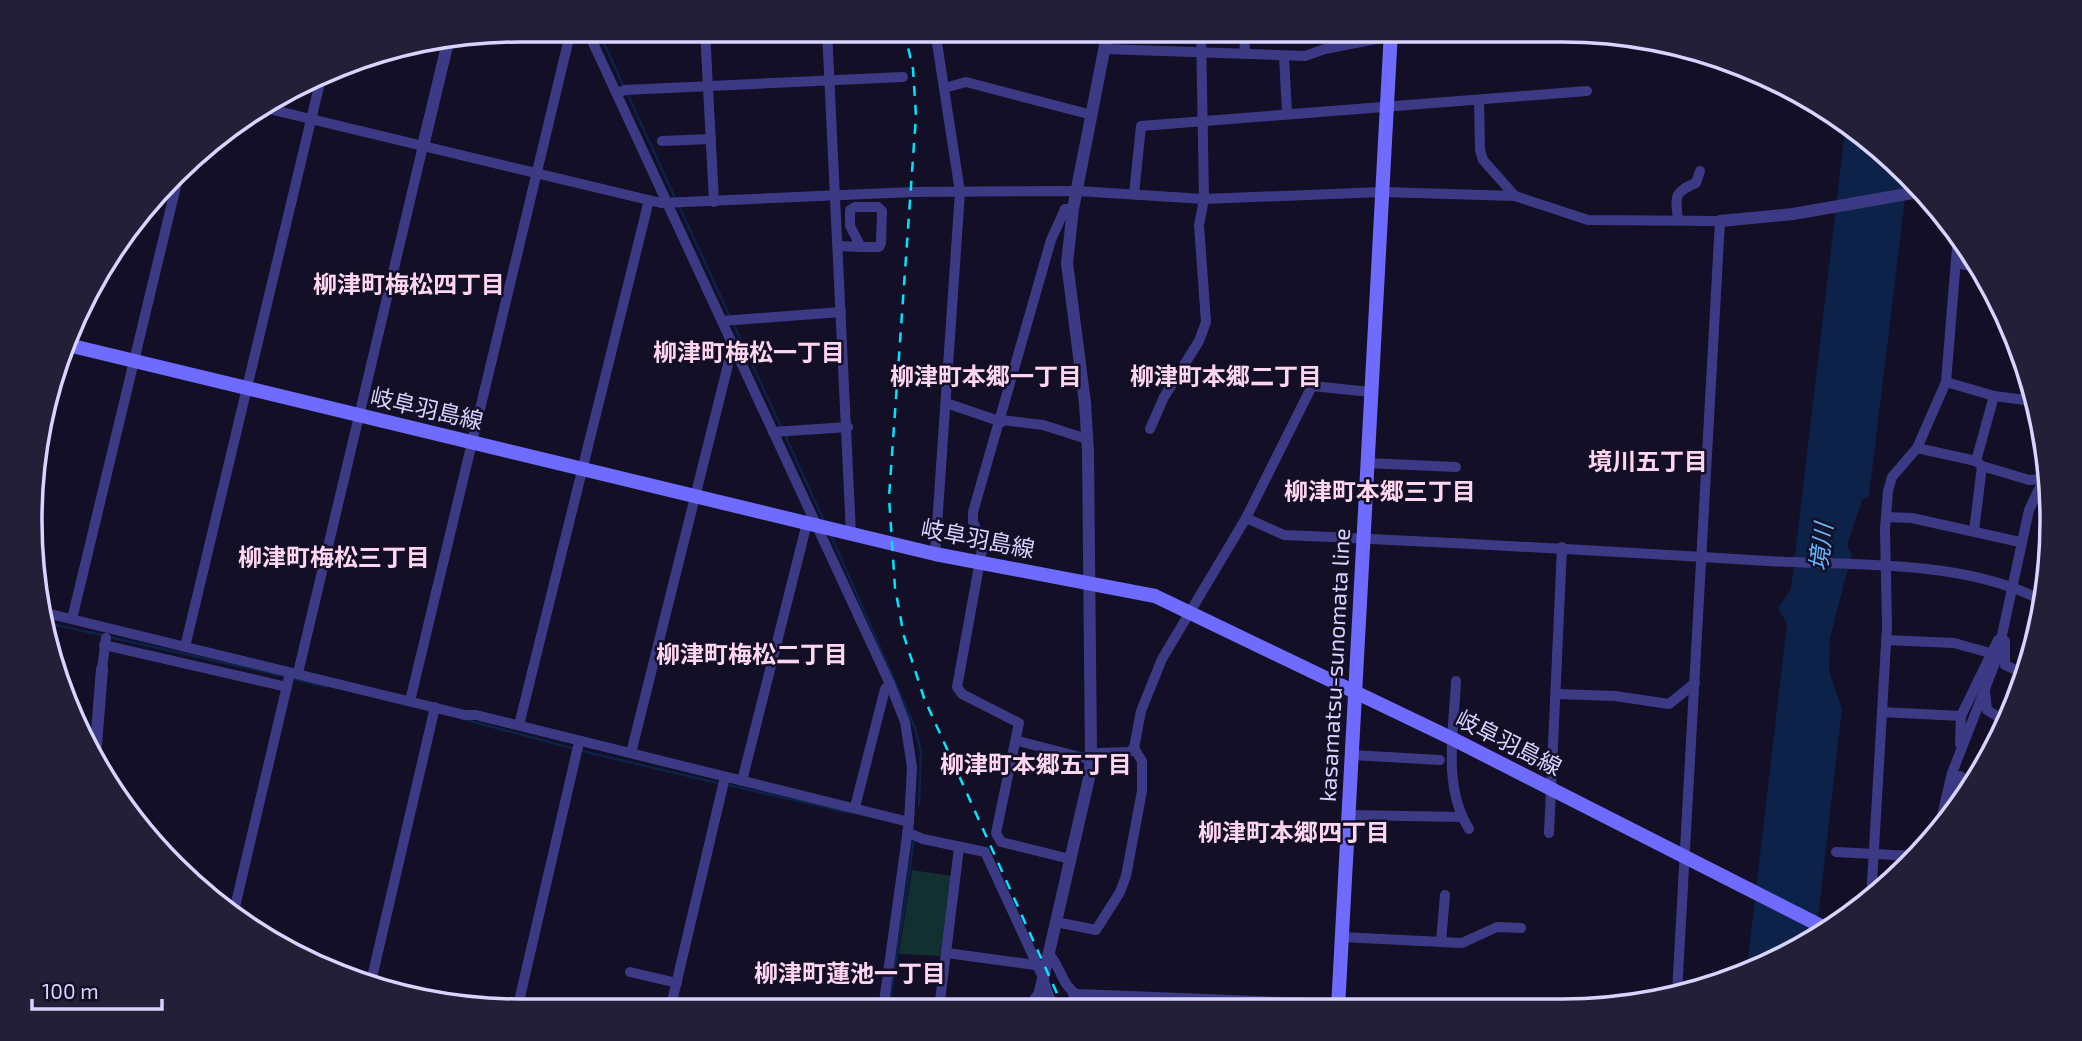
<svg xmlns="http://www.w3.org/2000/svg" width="2082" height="1041" viewBox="0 0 2082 1041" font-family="'Exo 2','Noto Sans JP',sans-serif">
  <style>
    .green { fill: #12302f }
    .water { fill: #0c2248 }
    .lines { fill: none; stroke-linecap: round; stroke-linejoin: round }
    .stream { stroke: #0c2248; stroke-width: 2.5 }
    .minor { stroke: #3d3a85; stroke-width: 10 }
    .tertiary { stroke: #3d3a85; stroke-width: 12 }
    .secondary { stroke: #6f6bff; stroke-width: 14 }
    .rail { stroke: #00e5ff; stroke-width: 2.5; stroke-dasharray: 10 9; stroke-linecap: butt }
    .labels { text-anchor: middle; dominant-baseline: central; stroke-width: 5; stroke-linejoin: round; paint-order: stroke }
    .street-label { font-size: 23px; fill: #d9d4ff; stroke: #130f26 }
    .neighbourhood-label { font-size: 24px; font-weight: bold; fill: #ffd6f0; stroke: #130f26 }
    .water-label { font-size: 24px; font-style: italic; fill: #62b6ff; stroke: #130f26 }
    .rim { fill: none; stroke: #d9d4ff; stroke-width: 3.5 }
  </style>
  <rect width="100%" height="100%" fill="#130f26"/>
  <polygon class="green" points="912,870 952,876 942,956 899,954"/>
  <polygon class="water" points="1846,122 1860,131 1907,175 1903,215 1869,496 1862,500 1848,542 1848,549 1852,553 1830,638 1829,671 1842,709 1816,936 1746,975 1787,623 1778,608 1791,589"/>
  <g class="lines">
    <g class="stream">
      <polyline points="598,30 623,85"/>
      <polyline points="628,95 676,200"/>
      <polyline points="679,206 730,317"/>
      <polyline points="733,323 782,429"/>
      <polyline points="785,435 824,521"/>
      <polyline points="830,533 915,728 921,752 919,805"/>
      <polyline points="46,623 102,635"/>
      <polyline points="109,637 287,677"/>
      <polyline points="293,679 327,687"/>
      <polyline points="463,719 575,749"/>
      <polyline points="582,751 722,784"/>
      <polyline points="728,785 851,813"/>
      <polyline points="889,1009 914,840"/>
    </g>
    <g class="minor">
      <polyline points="550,30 570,34"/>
      <polyline points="587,30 890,684 905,722 912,767 909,822 883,1009"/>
      <polyline points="705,30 714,202"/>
      <polyline points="827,30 851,534"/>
      <polyline points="1244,30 1245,54"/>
      <polyline points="1105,49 1305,56 1325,49 1391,36"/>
      <polyline points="1284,56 1287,113"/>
      <polyline points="944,88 966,82 1092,115"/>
      <polyline points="617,93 625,90 903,77"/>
      <polyline points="1479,100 1480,150 1483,160 1515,196"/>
      <polyline points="265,108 661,203 912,192 1077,191 1204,199 1382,192 1515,196 1588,220 1720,221 1677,993"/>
      <polyline points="662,141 711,139"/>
      <polyline points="1134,194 1141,126 1587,91"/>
      <path d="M1678,219C1675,196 1674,192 1696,183L1700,171"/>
      <polyline points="838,246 861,247 850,226 850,210 855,207 878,207 882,211 881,243 879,247 861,247"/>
      <polyline points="1956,263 1982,268"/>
      <polyline points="722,321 841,312"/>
      <polyline points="2028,372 2025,400 2036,407"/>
      <polyline points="1946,382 1994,396 2025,400"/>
      <polyline points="946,403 1002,422"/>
      <polyline points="1002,420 1043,425 1087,439"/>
      <polyline points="1150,429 1164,397 1199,341 1206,322 1199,225 1204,199 1201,30"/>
      <polyline points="773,432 848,427"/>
      <polyline points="1917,448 1976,461 1994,396"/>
      <polyline points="1367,463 1456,467"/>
      <polyline points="1982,466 2029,480 2049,478"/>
      <polyline points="1886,517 1912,518 2020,542"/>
      <path d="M1246,518L1284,535C1446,542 1606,551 1767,561C1855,566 1964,559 2043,601"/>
      <polyline points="1974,531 1982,466 1976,461"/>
      <polyline points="935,554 960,192 935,30"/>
      <polyline points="42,612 465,715 476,715 909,822"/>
      <polyline points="72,619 178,178"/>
      <polyline points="1886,640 1954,643 1990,653"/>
      <polyline points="2005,641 2005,665 2025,674"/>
      <polyline points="104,645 287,687"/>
      <polyline points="185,647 321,78"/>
      <polyline points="102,669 106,638"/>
      <polyline points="298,673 423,146"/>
      <path d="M1456,681C1454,729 1442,786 1469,829"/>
      <polyline points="1985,692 1987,710 2007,722"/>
      <polyline points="1556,694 1615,696 1669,704 1695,683"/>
      <polyline points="410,701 571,30"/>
      <polyline points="1882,712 1961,716"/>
      <polyline points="519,725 649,200"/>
      <polyline points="1018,741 1084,758 1099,753 1129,752 1134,748 1141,711 1162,659 1246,518 1312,386 1371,392"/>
      <polyline points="1960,744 1961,716 1998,640"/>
      <polyline points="631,753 731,353 735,348"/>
      <polyline points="1352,755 1440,760"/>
      <polyline points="742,781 807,523"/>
      <polyline points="1954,790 1960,776 1971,783"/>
      <polyline points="855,807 885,689 890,684"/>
      <polyline points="1349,815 1462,817"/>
      <polyline points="907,832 923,839 985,852 1040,971 1054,1009"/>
      <polyline points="1549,833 1562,547"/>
      <polyline points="1836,852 1914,856"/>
      <polyline points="1070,859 1001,842 996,833 1019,723 962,694 957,687 983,544 973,522 973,512 1051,240 1065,209 1073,209"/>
      <polyline points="1915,859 1918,849 1941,820 1952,773 1997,658 2029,510 2048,470"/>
      <polyline points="1871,900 1887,627 1885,529 1888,491 1892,477 1917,448 1946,382 1958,235"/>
      <polyline points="234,911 290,673"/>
      <polyline points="1056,922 1096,930 1120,892 1126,876 1142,791 1142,761 1134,748"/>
      <polyline points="1342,937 1462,943 1497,927 1521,928"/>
      <polyline points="1441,942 1445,895"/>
      <polyline points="947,953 1035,965"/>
      <path d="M1048,953C1060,964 1062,987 1077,994L1338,1004L1370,1008"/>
      <polyline points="630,972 677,983"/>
      <polyline points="370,986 435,707"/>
      <polyline points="1073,993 1076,1009"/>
      <polyline points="939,1009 959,848"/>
      <polyline points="1026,1009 1040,992"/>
      <polyline points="517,1010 579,742"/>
      <polyline points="670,1010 725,777"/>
    </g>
    <g class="tertiary">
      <polyline points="423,146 448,42"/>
      <polyline points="1720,221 1793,214 1924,191"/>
      <polyline points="95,758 102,669"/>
      <polyline points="1036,1009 1089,778 1091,755 1088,452 1085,403 1067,263 1073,209 1108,30"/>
    </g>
    <g class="secondary">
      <polyline points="64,344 935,554 1155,596 1453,739 1827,929"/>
      <polyline points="1338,1008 1391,31"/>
    </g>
    <polyline class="rail" points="904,30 913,69 916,116 889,497 895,588 904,636 924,698 1064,1009"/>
  </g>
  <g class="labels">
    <g class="street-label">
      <text transform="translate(427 408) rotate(13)">岐阜羽島線</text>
      <text transform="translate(978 538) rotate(11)">岐阜羽島線</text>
      <text transform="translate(1334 665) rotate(-87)">kasamatsu-sunomata line</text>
      <text transform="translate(1509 742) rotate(27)">岐阜羽島線</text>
    </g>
    <g class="neighbourhood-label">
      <text x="409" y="283">柳津町梅松四丁目</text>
      <text x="749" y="351">柳津町梅松一丁目</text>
      <text x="986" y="375">柳津町本郷一丁目</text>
      <text x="1226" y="375">柳津町本郷二丁目</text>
      <text x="1648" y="460">境川五丁目</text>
      <text x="1380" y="490">柳津町本郷三丁目</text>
      <text x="334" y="556">柳津町梅松三丁目</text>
      <text x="752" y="653">柳津町梅松二丁目</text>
      <text x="1036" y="763">柳津町本郷五丁目</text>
      <text x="1294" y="831">柳津町本郷四丁目</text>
      <text x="850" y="972">柳津町蓮池一丁目</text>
    </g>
    <g class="water-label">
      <text transform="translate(1820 547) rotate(-83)">境川</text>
    </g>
  </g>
  <path d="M0 0H2082V1041H0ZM520 42H1562A478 478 0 0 1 2040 520V521A478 478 0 0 1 1562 999H520A478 478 0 0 1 42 521V520A478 478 0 0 1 520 42Z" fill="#231f37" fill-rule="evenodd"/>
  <path class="rim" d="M520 42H1562A478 478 0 0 1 2040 520V521A478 478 0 0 1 1562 999H520A478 478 0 0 1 42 521V520A478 478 0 0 1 520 42Z"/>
  <path d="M32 999v10h130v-10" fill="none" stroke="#d9d4ff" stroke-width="3.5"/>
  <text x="42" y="999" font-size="21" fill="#d9d4ff" stroke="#130f26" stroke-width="5" paint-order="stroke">100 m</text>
</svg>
